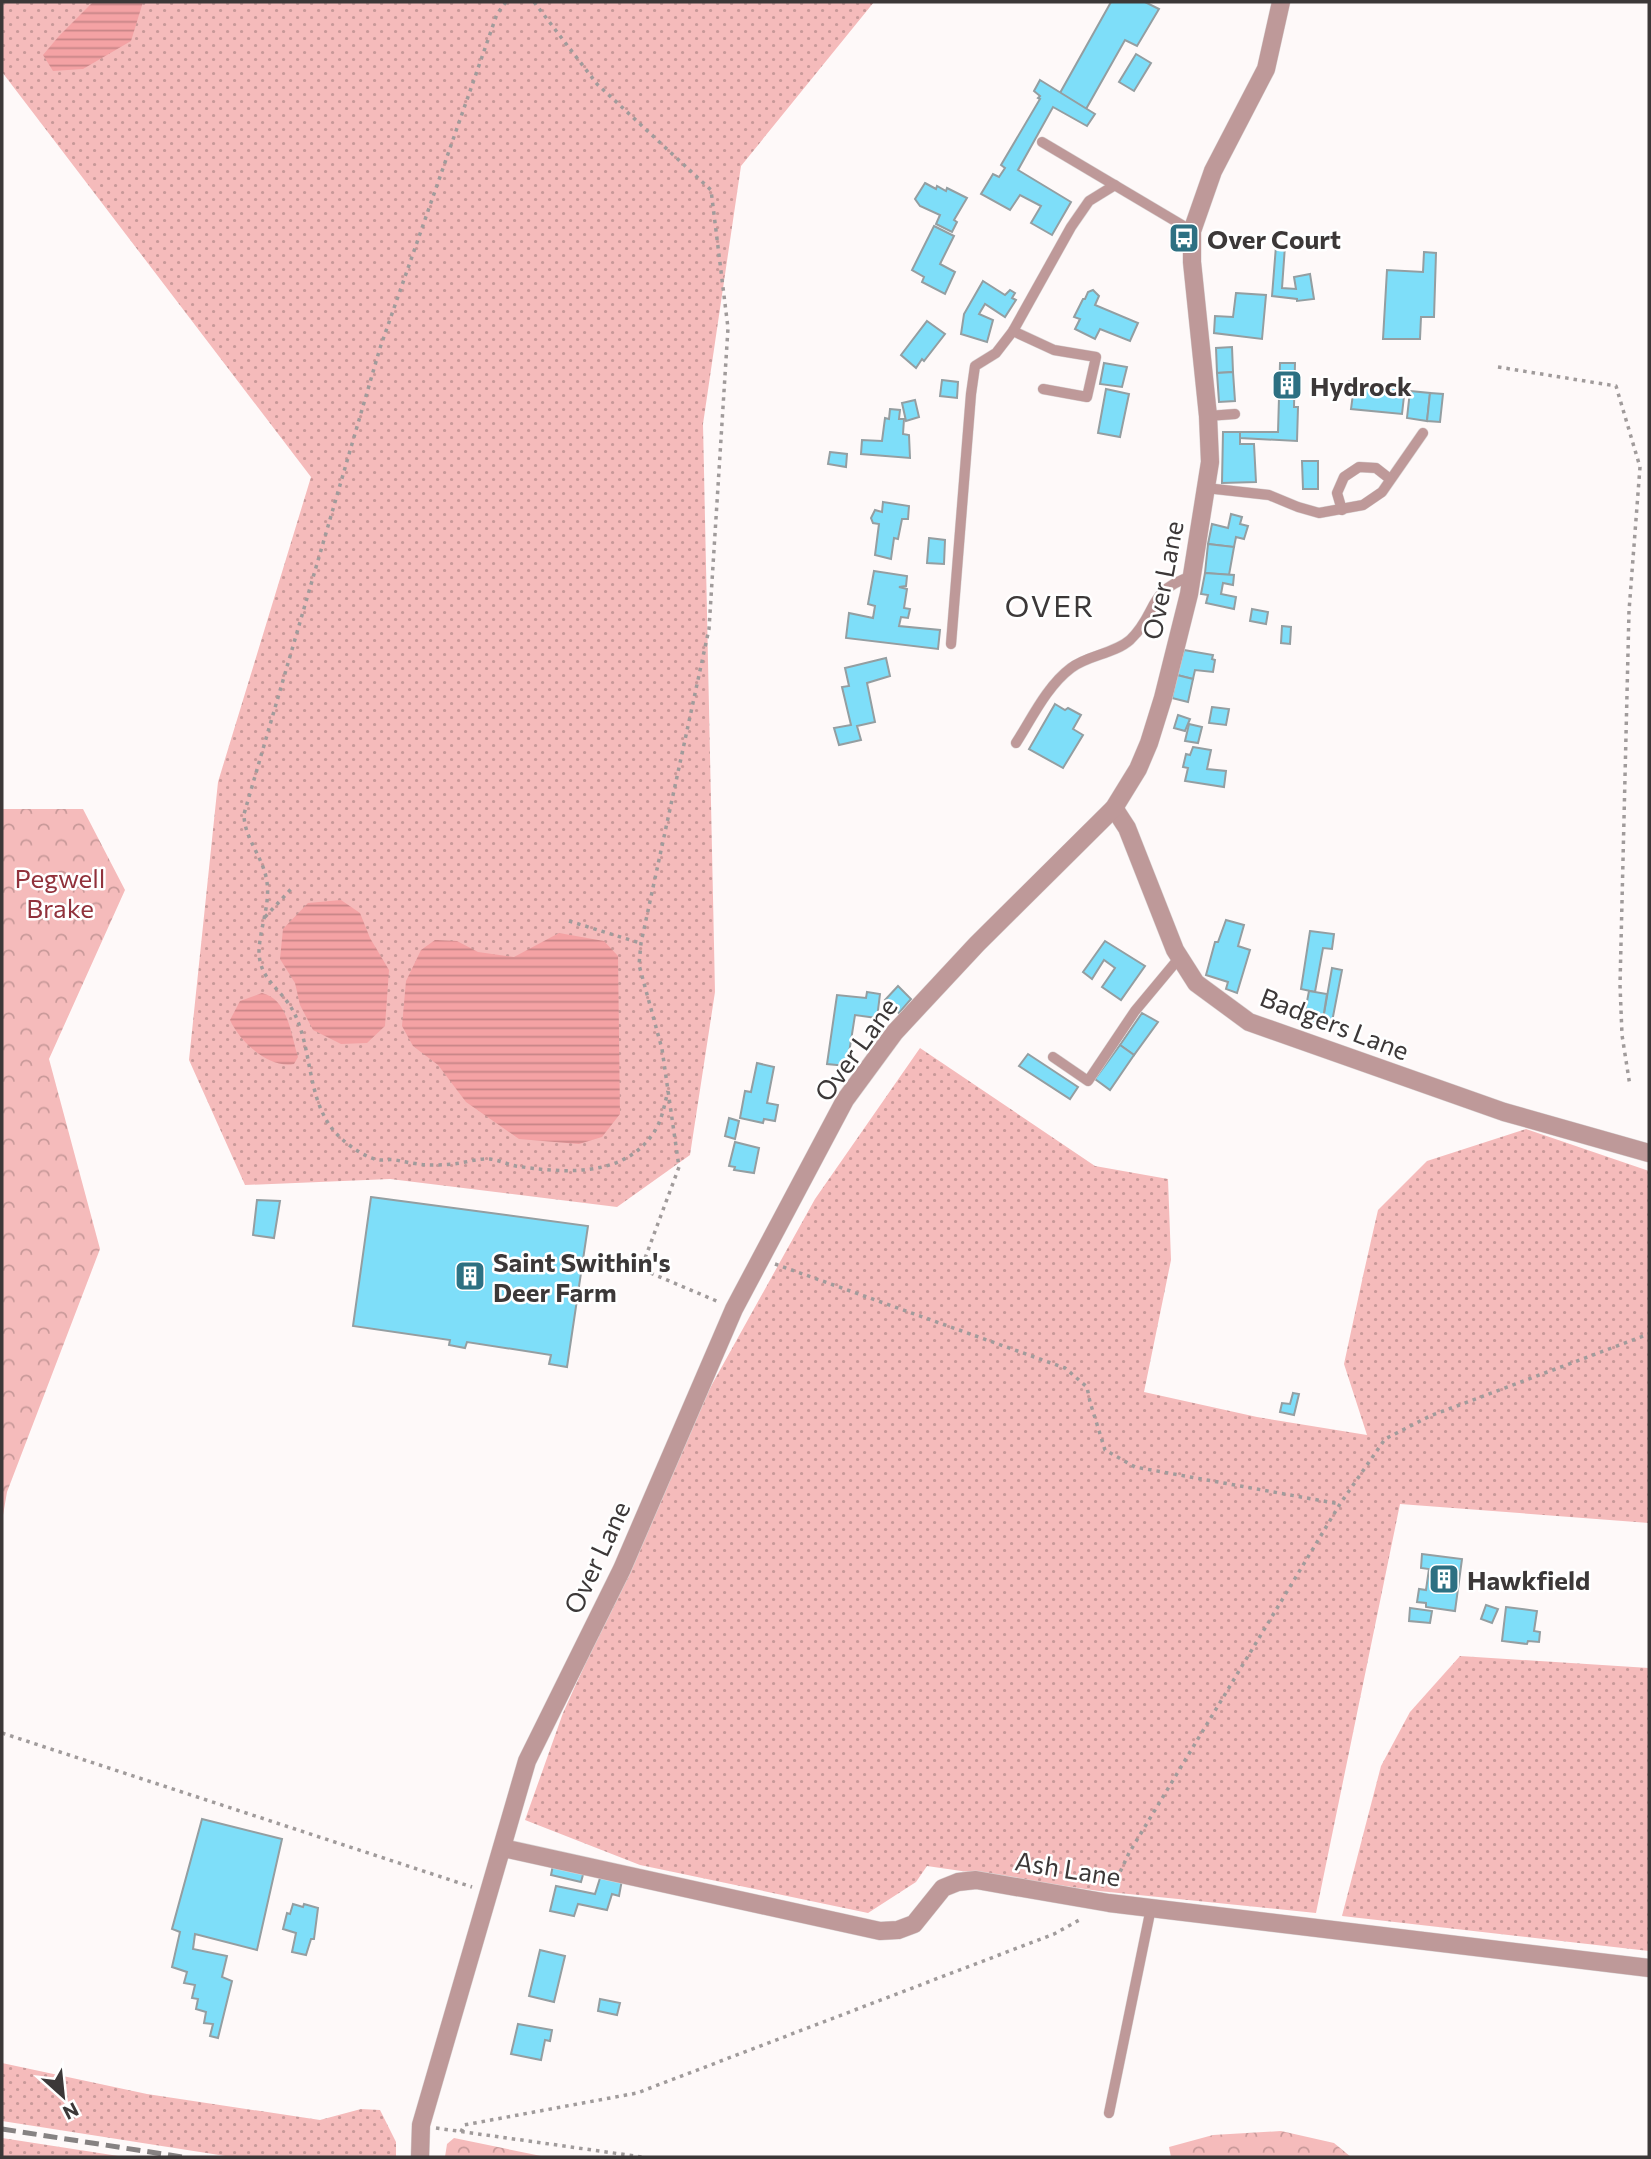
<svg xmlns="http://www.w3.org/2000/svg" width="1651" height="2159" viewBox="0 0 1651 2159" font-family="Commissioner,sans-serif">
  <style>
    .grass { fill: url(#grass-dots) }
    .forest { fill: url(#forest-crowns) }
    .water { fill: url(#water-rules) }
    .building { fill: #7edef9; stroke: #949ea1; stroke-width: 2 }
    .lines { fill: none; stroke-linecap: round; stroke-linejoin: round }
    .service-casing { stroke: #dbd6d6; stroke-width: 11 }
    .minor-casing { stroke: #dbd6d6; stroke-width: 19 }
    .tertiary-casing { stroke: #dbd6d6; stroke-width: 19 }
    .path { stroke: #a09b9b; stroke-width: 3.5; stroke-dasharray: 3.5 5; stroke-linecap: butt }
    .service { stroke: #be9999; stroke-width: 10 }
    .minor { stroke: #be9999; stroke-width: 18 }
    .tertiary { stroke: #be9999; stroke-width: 18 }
    .rail { stroke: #868282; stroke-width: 5; stroke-dasharray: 14 7; stroke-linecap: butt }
    .labels { text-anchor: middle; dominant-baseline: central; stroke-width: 5; stroke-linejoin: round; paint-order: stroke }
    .poi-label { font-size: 26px; font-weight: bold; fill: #3c3838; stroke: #fff; text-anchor: start }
    .street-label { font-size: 26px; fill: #3c3838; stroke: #fff }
    .park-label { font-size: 26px; fill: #91323c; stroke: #fff }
    .quarter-label { font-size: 30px; letter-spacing: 2px; fill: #3c3838; stroke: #fff }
  </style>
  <defs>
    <pattern id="grass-dots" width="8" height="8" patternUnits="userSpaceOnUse" patternTransform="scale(1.75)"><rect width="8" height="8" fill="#f5bbbb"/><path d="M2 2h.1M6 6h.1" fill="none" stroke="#c89999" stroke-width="1.8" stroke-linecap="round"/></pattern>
    <pattern id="forest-crowns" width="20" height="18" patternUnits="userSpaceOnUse" patternTransform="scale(1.75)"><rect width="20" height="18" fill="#f5bbbb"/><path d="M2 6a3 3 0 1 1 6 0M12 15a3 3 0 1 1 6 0" fill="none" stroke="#c89999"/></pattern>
    <pattern id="water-rules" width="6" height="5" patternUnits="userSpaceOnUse" patternTransform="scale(1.75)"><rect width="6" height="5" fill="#f4a2a4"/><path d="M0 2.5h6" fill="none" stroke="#c78587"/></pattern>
  </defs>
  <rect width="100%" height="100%" fill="#fef9f9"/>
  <g class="grass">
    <polygon points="2,2 874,2 741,166 703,424 715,992 690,1155 617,1207 390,1179 245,1185 189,1060 218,782 311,477 2,72"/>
    <polygon points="920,1048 1095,1166 1168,1179 1171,1260 1144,1392 1257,1417 1367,1435 1344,1364 1363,1276 1378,1210 1427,1161 1526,1129 1649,1171 1649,1523 1400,1504 1316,1913 1099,1891 927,1866 916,1882 868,1913 640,1865 525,1820 563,1713 710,1388 815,1199"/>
    <polygon points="1460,1656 1649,1668 1649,1951 1342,1916 1381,1766 1410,1712"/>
    <polygon points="2,2063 147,2094 320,2120 361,2109 380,2110 396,2142 396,2157 232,2157 2,2121"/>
    <polygon points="2,2138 125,2157 2,2157"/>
  </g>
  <g class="forest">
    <polygon points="2,809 83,809 125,890 49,1059 100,1249 7,1492 2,1521"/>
    <polygon points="1281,2131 1334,2143 1351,2157 1171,2157 1169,2147 1213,2135"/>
    <polygon points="454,2138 546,2157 445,2157 447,2144"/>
  </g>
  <g class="water">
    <polygon points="93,2 143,2 131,41 83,69 53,71 43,55 59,36"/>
    <polygon points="341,900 360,913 370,938 389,970 385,1026 367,1043 341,1044 313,1030 300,1005 295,983 280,959 283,929 308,903"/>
    <polygon points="559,933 604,941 618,956 620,1114 602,1137 579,1144 519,1139 466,1102 438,1065 413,1046 402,1026 406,981 421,950 435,940 457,941 478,952 514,957"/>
    <path d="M262,993C288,999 291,1035 298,1057L294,1064C269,1069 240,1042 230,1020L240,1001Z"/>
  </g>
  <g class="building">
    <polygon points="1111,2 1145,2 1159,9 1137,46 1125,40 1086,109 1060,93"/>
    <polygon points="1136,54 1151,63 1134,91 1119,82"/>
    <polygon points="1040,80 1095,114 1087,126 1053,107 1018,170 1071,202 1052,235 1031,223 1041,206 1020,195 1010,210 981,194 993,174 999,177 1005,168 1001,165 1040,99 1038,98 1040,96 1034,91"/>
    <polygon points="925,183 936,189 937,186 946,191 947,188 967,198 954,220 957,222 952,232 936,224 940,215 920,206 915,199"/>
    <polygon points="934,226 954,236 940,264 955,272 945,294 922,282 924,277 912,270"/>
    <polygon points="1276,246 1285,246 1282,288 1296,289 1294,277 1310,274 1314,299 1297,301 1297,299 1272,296"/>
    <polygon points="1424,252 1436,253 1434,317 1421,317 1420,339 1383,339 1387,270 1423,272"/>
    <polygon points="983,281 1005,295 1010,290 1015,293 1012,298 1016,300 1005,317 985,304 979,314 993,320 987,342 961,334 964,314"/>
    <polygon points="1093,290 1099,296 1095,305 1138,323 1130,341 1100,329 1095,339 1075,329 1080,319 1074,317 1083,299 1085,299 1088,292"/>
    <polygon points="1236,293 1266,295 1262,339 1214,333 1215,316 1233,317"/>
    <polygon points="927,321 945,334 924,361 922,359 916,368 901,355"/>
    <polygon points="1232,347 1233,372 1217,373 1216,348"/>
    <polygon points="1104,363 1127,367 1122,387 1100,384"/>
    <polygon points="1280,363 1295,363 1294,407 1298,407 1297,441 1240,438 1240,432 1278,432"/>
    <polygon points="1233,372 1235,401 1219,402 1217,373"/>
    <polygon points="942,380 958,382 957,398 940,396"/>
    <polygon points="1349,381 1405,387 1402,414 1351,409 1353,394 1347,393"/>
    <polygon points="1106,389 1129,394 1120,437 1098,433"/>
    <polygon points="1410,391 1430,393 1427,421 1407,418"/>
    <polygon points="1430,393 1443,394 1440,422 1427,421"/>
    <polygon points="915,400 919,417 906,421 902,403"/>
    <polygon points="890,409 900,410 899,419 904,419 903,434 909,435 910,458 861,454 862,440 882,441 885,418 889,419"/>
    <polygon points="1223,432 1240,432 1240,444 1254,444 1256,482 1222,483"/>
    <polygon points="830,452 847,454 846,467 828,464"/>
    <polygon points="1302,461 1318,461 1318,489 1303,489"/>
    <polygon points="883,502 909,506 908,519 902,519 898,539 894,538 891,559 875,555 879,524 873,523 871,518 875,510 882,512"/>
    <polygon points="1231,514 1242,517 1240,524 1248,526 1244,539 1236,537 1234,547 1208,544 1212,524 1228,528"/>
    <polygon points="929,538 945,540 944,564 927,563"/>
    <polygon points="1208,544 1234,547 1229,575 1205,573"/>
    <polygon points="874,571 907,576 906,586 899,587 907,589 904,608 910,609 908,618 901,617 899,626 940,630 938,649 846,638 849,613 873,618 875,606 868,604"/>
    <polygon points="1205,573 1234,575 1233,585 1223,583 1221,594 1236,597 1234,609 1206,603 1208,595 1201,594"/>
    <polygon points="1252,609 1268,612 1266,624 1250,621"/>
    <polygon points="1282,626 1291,627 1290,644 1281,643"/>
    <polygon points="1184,650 1213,655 1212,659 1215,660 1213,672 1195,670 1193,679 1177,675"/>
    <polygon points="886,658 890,676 867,683 875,722 857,726 861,740 839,745 834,728 851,725 842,687 849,686 845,668"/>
    <polygon points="1177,675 1193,679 1188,702 1172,698"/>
    <polygon points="1055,704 1065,710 1068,708 1081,715 1073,729 1083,735 1063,768 1029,749"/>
    <polygon points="1212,707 1229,709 1226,725 1209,723"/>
    <polygon points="1178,715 1190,719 1185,731 1174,728"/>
    <polygon points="1189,724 1202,727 1198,743 1185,741"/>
    <polygon points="1193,747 1211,750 1207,769 1226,771 1224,787 1185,781 1188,768 1183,767 1186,754 1190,755"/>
    <polygon points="1226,920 1244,925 1238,946 1250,950 1237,993 1226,989 1228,982 1206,975 1215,942 1218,942"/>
    <polygon points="1310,931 1334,934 1332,949 1323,948 1315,992 1301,989"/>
    <polygon points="1105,941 1145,966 1121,1000 1102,987 1115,968 1104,960 1092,979 1083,972"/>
    <polygon points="1332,968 1342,970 1331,1027 1322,1025"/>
    <polygon points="898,986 911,999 899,1013 885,1000"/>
    <polygon points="1309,991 1327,994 1322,1025 1303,1022"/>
    <polygon points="867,992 880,994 877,1018 855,1015 847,1066 827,1064 837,995 866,998"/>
    <polygon points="1142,1013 1158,1022 1134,1055 1120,1045"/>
    <polygon points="1120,1045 1134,1055 1110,1090 1095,1079"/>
    <polygon points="1028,1054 1078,1087 1070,1099 1019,1066"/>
    <polygon points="757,1063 774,1067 767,1103 778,1105 775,1121 764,1119 763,1123 740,1118 745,1091 751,1092"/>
    <polygon points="729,1118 739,1121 735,1139 725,1136"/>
    <polygon points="735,1142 759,1148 754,1173 734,1170 735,1167 729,1166"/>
    <polygon points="371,1197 588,1226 567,1367 549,1364 551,1355 467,1342 465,1348 449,1345 450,1340 353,1326"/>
    <polygon points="257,1200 280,1201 274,1238 253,1235"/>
    <polygon points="1293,1393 1299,1394 1294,1415 1280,1412 1282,1403 1290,1404"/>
    <polygon points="1422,1554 1462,1559 1455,1611 1426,1607 1426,1603 1417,1602 1419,1589 1426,1590 1429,1569 1421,1568"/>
    <polygon points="1486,1605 1498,1609 1492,1623 1481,1619"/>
    <polygon points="1506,1607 1537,1611 1534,1631 1540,1632 1539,1642 1528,1641 1527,1644 1502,1641"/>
    <polygon points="1410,1608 1432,1611 1430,1623 1409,1621"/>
    <polygon points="202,1819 282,1839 257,1950 195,1934 193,1949 227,1956 222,1977 232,1981 218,2038 210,2036 213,2024 204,2023 206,2012 196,2009 198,1999 192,1998 195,1985 184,1983 187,1972 172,1967 180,1932 172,1929"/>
    <polygon points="553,1865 584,1871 581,1882 551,1875"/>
    <polygon points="601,1875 622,1880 619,1896 612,1894 607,1910 578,1904 574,1916 550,1911 556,1886 595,1894"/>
    <polygon points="293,1904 303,1907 304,1904 318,1908 314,1939 311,1939 306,1955 292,1952 296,1933 283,1929 287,1913 290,1914"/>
    <polygon points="540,1950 565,1956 554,2002 529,1996"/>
    <polygon points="600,1999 620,2003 617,2015 598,2011"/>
    <polygon points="518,2024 552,2030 550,2041 545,2040 541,2060 511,2054"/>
  </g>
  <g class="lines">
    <g class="service-casing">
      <g id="service">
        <polyline points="1042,142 1192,231"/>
        <polyline points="1013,331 1054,350 1096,357 1087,397 1043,389"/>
        <polyline points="1208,416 1235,414"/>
        <polyline points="1206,488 1269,495 1298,507 1319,513 1363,505 1382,492 1423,433"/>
        <polyline points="1342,510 1337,493 1344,477 1359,467 1376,468 1390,479"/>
        <polyline points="951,644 971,394 975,366 996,353 1013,331 1071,227 1089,201 1115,185"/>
        <path d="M1016,743C1032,718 1047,686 1071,668C1088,655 1114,654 1130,640C1159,612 1145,592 1192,576"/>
        <polyline points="1053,1057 1088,1081 1135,1011 1180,957"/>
        <polyline points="1109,2113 1151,1908"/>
      </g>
    </g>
    <g class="minor-casing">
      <g id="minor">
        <polyline points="1114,808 1127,828 1175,950 1196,983 1249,1022 1504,1112 1649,1153"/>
        <polyline points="503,1848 880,1931 898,1930 914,1924 943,1888 958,1882 976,1880 1109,1903 1649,1968"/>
      </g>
    </g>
    <g class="tertiary-casing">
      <polyline id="tertiary" points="420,2157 421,2125 527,1761 622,1569 734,1309 845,1100 895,1032 977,944 1114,808 1138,769 1149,743 1163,698 1189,594 1210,462 1208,416 1192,262 1192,231 1213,171 1266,69 1281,2"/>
    </g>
    <g class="path">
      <path d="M506,2L497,14L380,348L244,814C244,836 259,852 265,873C273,899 260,925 259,951C259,979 280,988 292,1009C315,1049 304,1107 343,1140C352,1148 368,1159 380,1160C386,1160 391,1159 396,1160C419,1165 429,1166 453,1164C465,1163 478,1158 490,1159C498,1160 507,1164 516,1166C561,1173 622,1178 652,1135C662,1122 664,1106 668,1091"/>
      <polyline points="534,2 597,84 711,190 728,328 709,629 641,943 639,965 662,1049 679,1167 641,1269 719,1302"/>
      <polyline points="1498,367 1616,386 1640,467 1629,611 1620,985 1622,1035 1630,1086"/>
      <polyline points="265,917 292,888"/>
      <polyline points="569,921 640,943"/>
      <polyline points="775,1264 1065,1368 1087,1387 1090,1402 1105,1450 1135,1467 1340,1504"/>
      <polyline points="2,1733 472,1887"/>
      <polyline points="1113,1887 1129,1853 1340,1504 1385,1439 1430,1416 1649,1334"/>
      <polyline points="436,2128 642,2157"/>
      <polyline points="461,2132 464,2125 637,2093 1054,1934 1083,1918"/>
    </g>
    <use href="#service" class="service"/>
    <use href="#minor" class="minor"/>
    <use href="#tertiary" class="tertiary"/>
    <polyline class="rail" points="2,2129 182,2157"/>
  </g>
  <defs>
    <g id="bus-square" transform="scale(1.575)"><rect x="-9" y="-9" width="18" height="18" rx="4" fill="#2d7082" stroke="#fff"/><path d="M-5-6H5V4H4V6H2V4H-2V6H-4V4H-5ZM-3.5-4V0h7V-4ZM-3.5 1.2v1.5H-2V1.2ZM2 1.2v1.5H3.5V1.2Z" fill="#fff"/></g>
    <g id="building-square" transform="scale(1.575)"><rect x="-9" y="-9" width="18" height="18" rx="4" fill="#2d7082" stroke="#fff"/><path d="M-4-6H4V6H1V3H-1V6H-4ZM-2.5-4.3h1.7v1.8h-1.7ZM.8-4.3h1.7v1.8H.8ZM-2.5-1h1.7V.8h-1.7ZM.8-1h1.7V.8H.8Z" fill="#fff"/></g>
  </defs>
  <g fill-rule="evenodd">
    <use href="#bus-square" x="1184" y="238"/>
    <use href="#building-square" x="1287" y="385"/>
    <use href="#building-square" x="470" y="1276"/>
    <use href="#building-square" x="1444" y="1579"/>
  </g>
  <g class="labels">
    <g class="poi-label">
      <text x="1207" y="238">Over Court</text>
      <text x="1310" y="385">Hydrock</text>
      <text x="493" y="1261">Saint Swithin's<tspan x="493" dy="30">Deer Farm</tspan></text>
      <text x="1467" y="1579">Hawkfield</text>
    </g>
    <g class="street-label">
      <text transform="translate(1162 580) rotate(-79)">Over Lane</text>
      <text transform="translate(1335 1023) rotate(21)">Badgers Lane</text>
      <text transform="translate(855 1049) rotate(-54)">Over Lane</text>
      <text transform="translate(596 1557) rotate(-65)">Over Lane</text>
      <text transform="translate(1068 1868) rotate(9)">Ash Lane</text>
    </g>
    <g class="park-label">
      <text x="60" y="877">Pegwell<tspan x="60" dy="30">Brake</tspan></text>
    </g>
    <g class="quarter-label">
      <text x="1050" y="604">OVER</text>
    </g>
  </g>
  <rect width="1651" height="2159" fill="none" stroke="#3c3838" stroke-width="7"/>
  <g transform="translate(63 2096) rotate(153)" stroke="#ffffff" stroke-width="5" paint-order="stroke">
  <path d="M0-5L12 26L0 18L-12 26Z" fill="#3c3838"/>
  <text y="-10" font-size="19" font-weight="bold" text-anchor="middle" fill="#3c3838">N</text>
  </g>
</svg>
